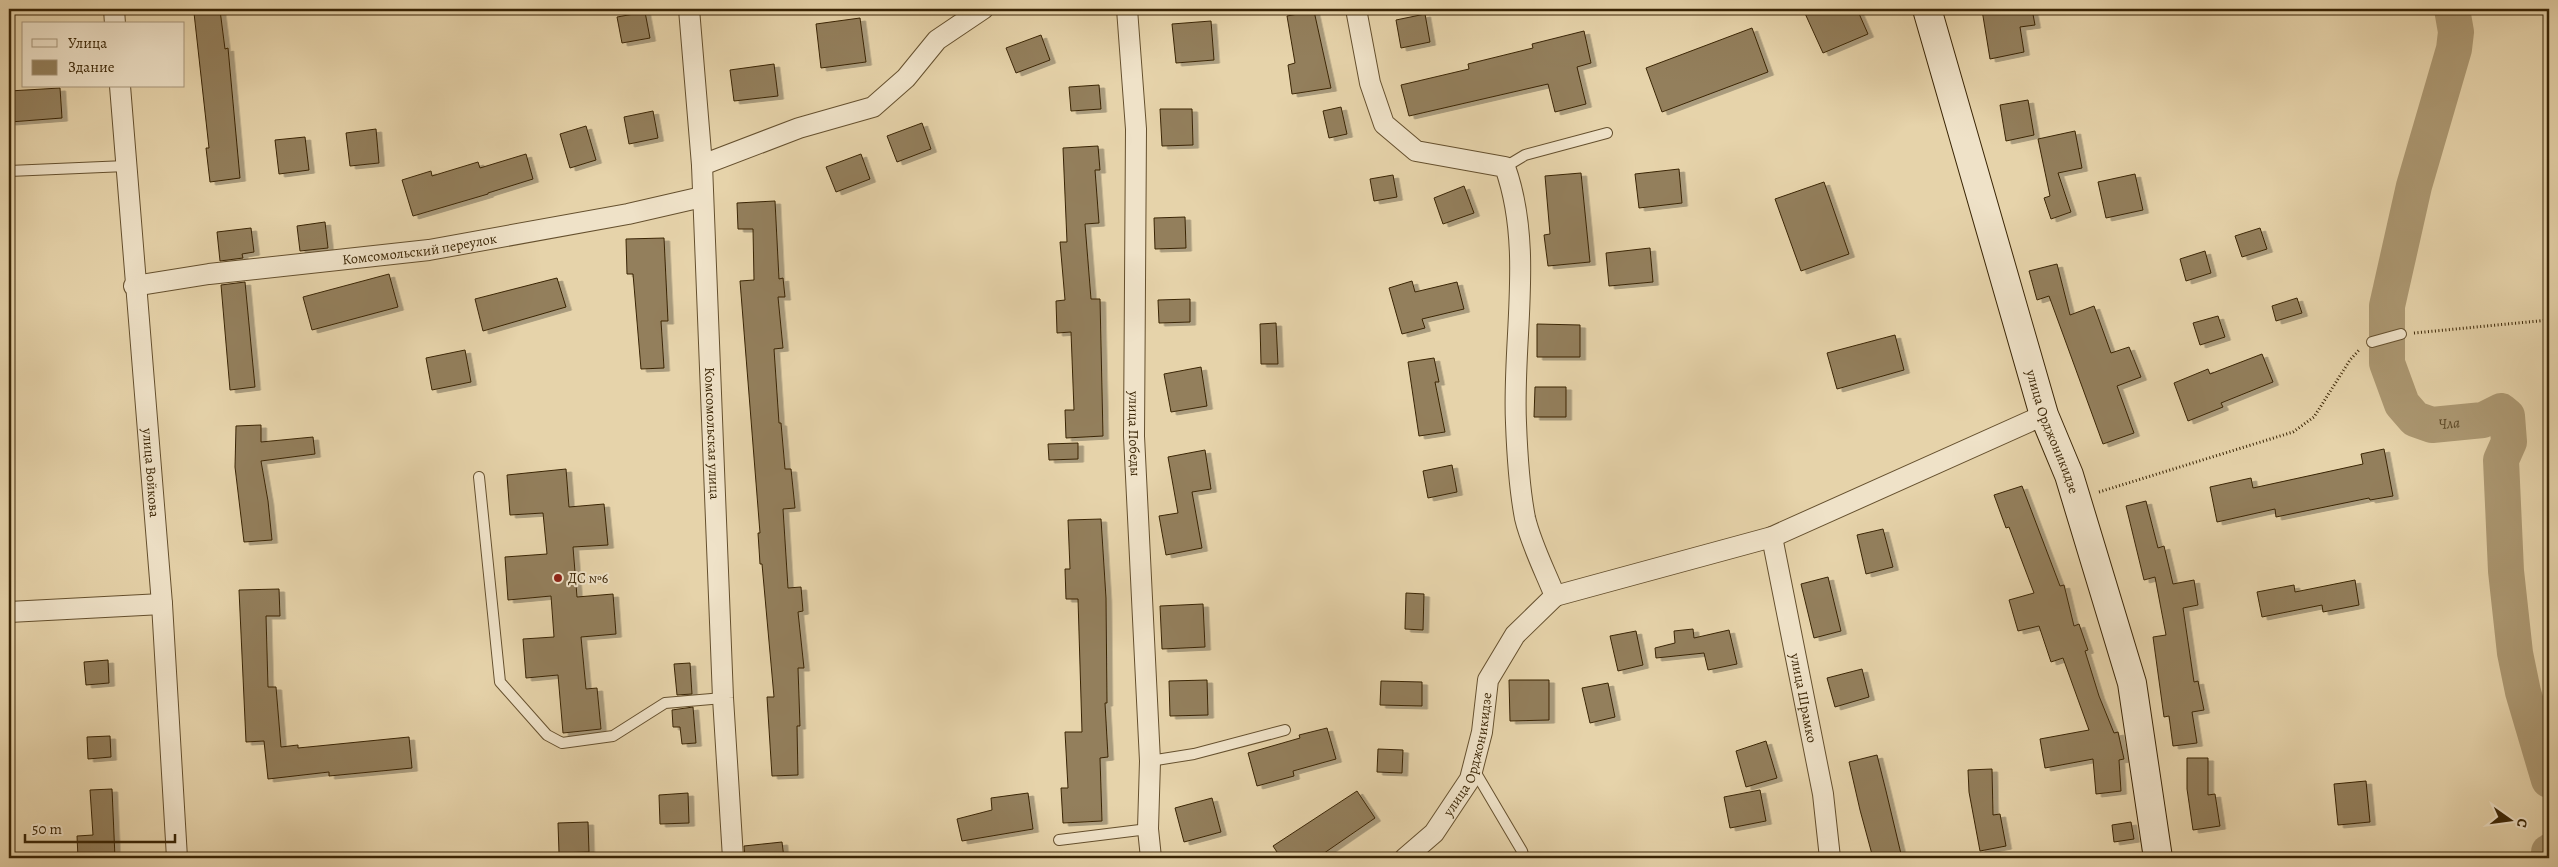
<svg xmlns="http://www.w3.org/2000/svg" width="2558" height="867" viewBox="0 0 2558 867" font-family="Alegreya,serif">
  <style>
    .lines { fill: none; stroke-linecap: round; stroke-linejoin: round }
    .river { stroke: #ac9872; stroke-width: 36 }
    .building { fill: #937f5b; stroke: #3a2505; filter: url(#shadow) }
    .lane-casing { stroke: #65502e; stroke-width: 12 }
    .street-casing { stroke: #65502e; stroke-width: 22 }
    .secondary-casing { stroke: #3a2505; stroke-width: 30 }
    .path { stroke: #3a2505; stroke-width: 3; stroke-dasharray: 1 2.5; stroke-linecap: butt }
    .lane { stroke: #efe2c8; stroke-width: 10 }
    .street { stroke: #efe2c8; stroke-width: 20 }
    .secondary { stroke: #efe2c8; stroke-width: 28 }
    .poi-dot { fill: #8f2418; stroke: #efe2c8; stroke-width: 2 }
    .labels { text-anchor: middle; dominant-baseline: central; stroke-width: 4; stroke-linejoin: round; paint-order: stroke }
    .street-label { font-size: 14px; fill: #3a2505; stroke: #efe2c8 }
    .poi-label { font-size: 14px; fill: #3a2505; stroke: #efe2c8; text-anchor: start }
    .water-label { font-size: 15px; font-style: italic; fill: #5c4826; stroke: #efe2c8 }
  </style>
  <defs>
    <filter id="shadow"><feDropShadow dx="5.5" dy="3" stdDeviation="0" flood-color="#0004"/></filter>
  </defs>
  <rect width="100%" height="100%" fill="#e6d3aa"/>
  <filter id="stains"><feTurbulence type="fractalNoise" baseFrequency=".004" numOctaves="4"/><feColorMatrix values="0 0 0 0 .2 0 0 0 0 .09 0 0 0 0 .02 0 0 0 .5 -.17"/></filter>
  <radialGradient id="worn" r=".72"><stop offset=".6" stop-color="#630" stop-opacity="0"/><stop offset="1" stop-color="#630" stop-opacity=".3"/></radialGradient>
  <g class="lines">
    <g class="river">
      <path id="s1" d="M2452,9L2456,32L2454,49L2414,186L2387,306V363L2402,404L2415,419L2432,425L2483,420L2501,411L2507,416L2509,442L2501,460L2506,571L2515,653L2523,692L2549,780"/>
      <polyline points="2549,858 2549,852"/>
    </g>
  </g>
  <g class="building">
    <polygon points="1803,9 1857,9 1868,34 1823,53"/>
    <polygon points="1991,9 2032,9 2035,25 2020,27 2024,52 1990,59 1982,10"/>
    <polygon points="220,10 225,49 228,48 240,178 210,182 206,148 209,148 194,13"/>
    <polygon points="1314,11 1331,88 1292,94 1288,65 1295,63 1287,16"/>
    <polygon points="645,12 650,38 622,43 617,17"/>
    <polygon points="1425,14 1430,42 1401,48 1396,20"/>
    <polygon points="860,18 866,62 821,68 816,24"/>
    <polygon points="1211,21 1214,60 1176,63 1172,24"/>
    <polygon points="1752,28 1768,72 1662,112 1646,68"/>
    <polygon points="1584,31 1591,63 1577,67 1586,104 1555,112 1548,84 1409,116 1401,85 1469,69 1468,64 1533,48 1532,44"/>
    <polygon points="1041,35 1050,60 1016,73 1006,48"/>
    <polygon points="774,64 778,96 734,101 730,70"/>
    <polygon points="1099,85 1101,109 1071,111 1069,87"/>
    <polygon points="60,88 62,118 10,122 9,91"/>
    <polygon points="2028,100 2034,135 2006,141 2000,105"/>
    <polygon points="1341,107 1347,134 1329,138 1323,111"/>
    <polygon points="1160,109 1192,109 1193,145 1162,146"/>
    <polygon points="653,111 658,138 629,144 624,117"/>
    <polygon points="922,123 931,149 897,162 887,136"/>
    <polygon points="586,126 596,160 570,168 560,134"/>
    <polygon points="376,129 379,163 350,166 346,133"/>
    <polygon points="2075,131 2082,168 2058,173 2071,212 2051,219 2044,198 2050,196 2038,139"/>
    <polygon points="305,137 309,170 279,174 275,140"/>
    <polygon points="1098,146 1100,170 1095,170 1099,223 1085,224 1091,299 1100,299 1103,436 1066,438 1065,410 1074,410 1071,332 1057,333 1056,301 1065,300 1060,242 1067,242 1063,148"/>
    <polygon points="526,154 533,179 488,193 488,194 413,216 402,180 431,171 432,176 478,162 480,168"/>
    <polygon points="861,154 870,179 836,192 826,167"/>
    <polygon points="1679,169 1682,203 1639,208 1635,174"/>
    <polygon points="1581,173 1590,262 1548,266 1544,235 1550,234 1545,176"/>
    <polygon points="2135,174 2143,210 2106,218 2098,182"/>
    <polygon points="1393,175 1397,197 1374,201 1370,179"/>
    <polygon points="1824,182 1849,254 1801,271 1775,199"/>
    <polygon points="1464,186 1474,213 1443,224 1434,198"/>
    <polygon points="775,201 779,279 783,278 785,297 778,297 783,348 774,349 779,423 781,423 785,469 791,469 795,508 783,509 788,588 801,587 803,611 798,612 804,668 798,668 800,726 797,726 798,775 772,776 767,697 774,697 762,564 760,564 758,533 760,533 740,281 754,280 753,229 738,229 737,203"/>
    <polygon points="1185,217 1186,248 1155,249 1154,218"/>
    <polygon points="325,222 328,248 300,251 297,226"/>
    <polygon points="251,228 254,252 242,254 243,258 220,261 217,232"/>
    <polygon points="2260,228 2267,249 2242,257 2235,236"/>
    <polygon points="664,238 668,321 661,321 664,368 641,369 633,274 627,274 626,239"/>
    <polygon points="1650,248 1653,282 1609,286 1606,253"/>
    <polygon points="2205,251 2211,273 2186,281 2180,259"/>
    <polygon points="2057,264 2070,315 2094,306 2111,353 2129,347 2141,377 2117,386 2134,433 2103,444 2049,296 2037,300 2029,271"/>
    <polygon points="389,274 398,307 312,330 303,297"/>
    <polygon points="557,278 566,307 483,331 475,299"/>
    <polygon points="1412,281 1415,292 1457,282 1464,309 1422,319 1425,328 1402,334 1389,288"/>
    <polygon points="245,282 255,387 230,390 221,285"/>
    <polygon points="2297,298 2302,313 2276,321 2272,306"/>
    <polygon points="1190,299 1190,322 1159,323 1158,300"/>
    <polygon points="2218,316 2225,337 2200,345 2193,323"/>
    <polygon points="1276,323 1278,364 1261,364 1260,324"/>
    <polygon points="1537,324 1580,325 1580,357 1537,357"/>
    <polygon points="1895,335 1904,370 1837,389 1827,353"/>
    <polygon points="465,350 471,382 432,390 426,358"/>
    <polygon points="2262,354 2273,382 2221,403 2223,407 2188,421 2174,383 2208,369 2210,374"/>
    <polygon points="1434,358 1439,382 1435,382 1445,432 1419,436 1408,362"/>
    <polygon points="1201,367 1207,406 1171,412 1164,374"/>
    <polygon points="1535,387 1566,387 1566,417 1534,417"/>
    <polygon points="261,425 261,442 313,437 315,454 261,461 268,501 272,540 244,542 235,467 236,426"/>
    <polygon points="1078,443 1078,459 1049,460 1048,444"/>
    <polygon points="2384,449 2393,496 2370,500 2369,498 2276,517 2275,509 2217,522 2210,487 2251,478 2253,488 2363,464 2361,454"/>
    <polygon points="1205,450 1211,489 1192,492 1202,548 1166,555 1159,516 1178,513 1168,457"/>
    <polygon points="1452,465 1457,492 1428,498 1423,471"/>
    <polygon points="566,469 569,507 604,504 608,545 573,547 577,597 613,594 616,634 581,637 586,689 597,688 601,729 563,733 558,675 526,678 523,639 554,637 551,596 508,600 505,557 547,554 543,513 510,515 507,475"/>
    <polygon points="2022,486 2060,586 2064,585 2074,626 2079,624 2088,650 2085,651 2099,696 2114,733 2118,732 2124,759 2119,760 2121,791 2096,794 2093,759 2045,768 2040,739 2089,730 2063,658 2051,662 2039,626 2018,631 2009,600 2034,593 2009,527 2006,528 1994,495"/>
    <polygon points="2146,501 2158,548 2164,546 2173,584 2194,580 2198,605 2183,608 2194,682 2198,681 2204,710 2192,712 2197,743 2173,746 2169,716 2164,717 2153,637 2166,635 2155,577 2144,580 2126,506"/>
    <polygon points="1101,519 1106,598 1107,703 1105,703 1108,757 1100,758 1102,821 1063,823 1061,788 1068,788 1065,732 1082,732 1078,599 1066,599 1065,569 1070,569 1068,520"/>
    <polygon points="1883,529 1893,567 1866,574 1857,535"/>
    <polygon points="1828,577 1841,631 1814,638 1801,584"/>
    <polygon points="2355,580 2359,605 2323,612 2322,605 2262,617 2257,592 2294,585 2295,592"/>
    <polygon points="279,589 280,616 266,616 268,687 276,687 281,747 298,745 298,748 409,737 412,768 329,776 329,772 268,779 264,741 246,742 239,590"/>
    <polygon points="1406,593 1424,594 1423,630 1405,629"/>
    <polygon points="1203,604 1205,647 1162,649 1160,606"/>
    <polygon points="1693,629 1694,638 1729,630 1737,664 1708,670 1704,653 1656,658 1655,648 1675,643 1674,631"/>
    <polygon points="1636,631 1643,665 1618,671 1610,636"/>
    <polygon points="108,660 109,683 86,685 84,662"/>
    <polygon points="690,663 692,694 677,695 674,664"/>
    <polygon points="1862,669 1869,697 1835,707 1827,678"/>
    <polygon points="1207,680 1208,715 1170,716 1169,681"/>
    <polygon points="1509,680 1549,680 1549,720 1510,721"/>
    <polygon points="1381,681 1422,682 1422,706 1380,705"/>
    <polygon points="1608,683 1615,717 1590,723 1582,688"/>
    <polygon points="693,707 696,743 682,744 680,727 673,727 672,710"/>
    <polygon points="1327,728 1336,759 1293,771 1294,776 1257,786 1248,753 1300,738 1299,735"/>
    <polygon points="110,736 111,757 88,759 87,737"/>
    <polygon points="1766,741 1777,778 1746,787 1736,751"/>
    <polygon points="1378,749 1403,750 1402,773 1377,772"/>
    <polygon points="1877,755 1886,791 1902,858 1873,858 1860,810 1849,762"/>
    <polygon points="2187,758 2208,758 2208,795 2215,794 2220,826 2193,830 2187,789"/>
    <polygon points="1992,769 1993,815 2000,814 2006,846 1980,851 1969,792 1968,770"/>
    <polygon points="2366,781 2370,822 2338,825 2334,784"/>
    <polygon points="112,789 115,858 78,858 77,836 93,835 90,790"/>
    <polygon points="1760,790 1766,821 1730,828 1724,797"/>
    <polygon points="1357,791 1375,818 1317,858 1281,858 1273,846"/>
    <polygon points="688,793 689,823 660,824 659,795"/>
    <polygon points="1028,793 1033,829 962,841 957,819 992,810 991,798"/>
    <polygon points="1212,798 1221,832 1184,842 1175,808"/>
    <polygon points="588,822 589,852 559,853 558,823"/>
    <polygon points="2131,822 2134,839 2114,842 2112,825"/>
    <polygon points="782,842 784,858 745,858 744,846"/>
  </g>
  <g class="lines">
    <g class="lane-casing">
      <g id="lane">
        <polyline points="1505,167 1525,155 1607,133"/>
        <polyline points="9,171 126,166"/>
        <polyline points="2372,342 2401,334"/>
        <polyline points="479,477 500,682 547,735 562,743 613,736 665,703 723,698"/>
        <polyline points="1150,761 1194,754 1285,730"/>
        <polyline points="1473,768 1522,851 1524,858"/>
        <polyline points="1059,840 1148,829"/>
      </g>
    </g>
    <g class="street-casing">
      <g id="street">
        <polyline points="114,9 115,24"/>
        <path id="s2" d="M689,9L702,165L723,698L733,858"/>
        <path id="s3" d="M1127,9L1136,129L1134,436L1150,761L1148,829L1151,858"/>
        <path d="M1356,9L1370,83L1384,124L1416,151L1505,167C1534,248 1512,340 1516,423C1517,450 1520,492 1525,518C1531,544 1545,571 1555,596"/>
        <path id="s4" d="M120,86L162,604L177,858"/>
        <polyline points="702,165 799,128 873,107 906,78 937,40 983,9"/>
        <path id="s5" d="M134,286L209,274L429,250L628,214L702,197"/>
        <path id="s6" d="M1772,537L1823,794L1830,858"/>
        <polyline points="1555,596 1772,537 2044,415"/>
        <polyline points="9,612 162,604"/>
        <path id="s7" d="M1405,858L1434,833L1470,779L1482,732L1488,680L1515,635L1555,596"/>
      </g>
    </g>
    <g class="secondary-casing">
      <g id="secondary">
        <path id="s8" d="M1927,9L2044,415L2069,475L2132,683L2158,858"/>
      </g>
    </g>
    <g class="path">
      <polyline points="2414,333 2549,320"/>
      <polyline points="2099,492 2293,432 2314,417 2350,360 2360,349"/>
    </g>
    <use href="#lane" class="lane"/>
    <use href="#street" class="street"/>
    <use href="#secondary" class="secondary"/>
  </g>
  <circle class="poi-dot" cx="558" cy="578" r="5"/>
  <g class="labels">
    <g class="street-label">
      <text stroke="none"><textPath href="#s5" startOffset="288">Комсомольский переулок</textPath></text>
      <text stroke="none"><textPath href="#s8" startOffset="441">улица Орджоникидзе</textPath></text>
      <text stroke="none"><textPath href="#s2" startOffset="425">Комсомольская улица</textPath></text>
      <text stroke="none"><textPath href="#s3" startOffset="425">улица Победы</textPath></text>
      <text stroke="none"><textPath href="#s4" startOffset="388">улица Войкова</textPath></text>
      <text stroke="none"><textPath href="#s6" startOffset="164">улица Шрамко</textPath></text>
      <text stroke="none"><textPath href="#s7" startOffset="126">улица Орджоникидзе</textPath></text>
    </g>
    <g class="poi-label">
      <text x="568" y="578">ДС №6</text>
    </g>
    <g class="water-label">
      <text stroke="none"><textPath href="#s1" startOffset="462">Чла</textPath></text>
    </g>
  </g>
  <rect width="2558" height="867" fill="none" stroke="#e6d3aa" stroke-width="30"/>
  <rect x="10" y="10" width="2538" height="847" fill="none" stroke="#3a2505" stroke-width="2.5"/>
  <rect x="15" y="15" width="2528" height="837" fill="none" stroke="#3a2505"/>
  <rect x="22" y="22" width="162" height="65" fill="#efe2c8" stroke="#a7967a"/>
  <rect x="32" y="39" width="25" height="8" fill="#efe2c8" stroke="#a7967a"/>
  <text x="68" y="48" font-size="15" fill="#3a2505">Улица</text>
  <rect x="32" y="60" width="25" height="15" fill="#937f5b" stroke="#a7967a"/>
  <text x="68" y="72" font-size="15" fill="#3a2505">Здание</text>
  <g transform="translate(2510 820) rotate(104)" stroke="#efe2c8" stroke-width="4" paint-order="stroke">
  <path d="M0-4L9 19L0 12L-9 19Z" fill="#3a2505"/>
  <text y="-8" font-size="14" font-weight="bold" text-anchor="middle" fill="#3a2505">С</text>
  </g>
  <path d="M25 834v8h150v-8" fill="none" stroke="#3a2505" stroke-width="2.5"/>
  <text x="32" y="834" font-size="15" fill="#3a2505" stroke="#efe2c8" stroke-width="4" paint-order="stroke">50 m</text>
  <rect width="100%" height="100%" filter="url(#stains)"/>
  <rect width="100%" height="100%" fill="url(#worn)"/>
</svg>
